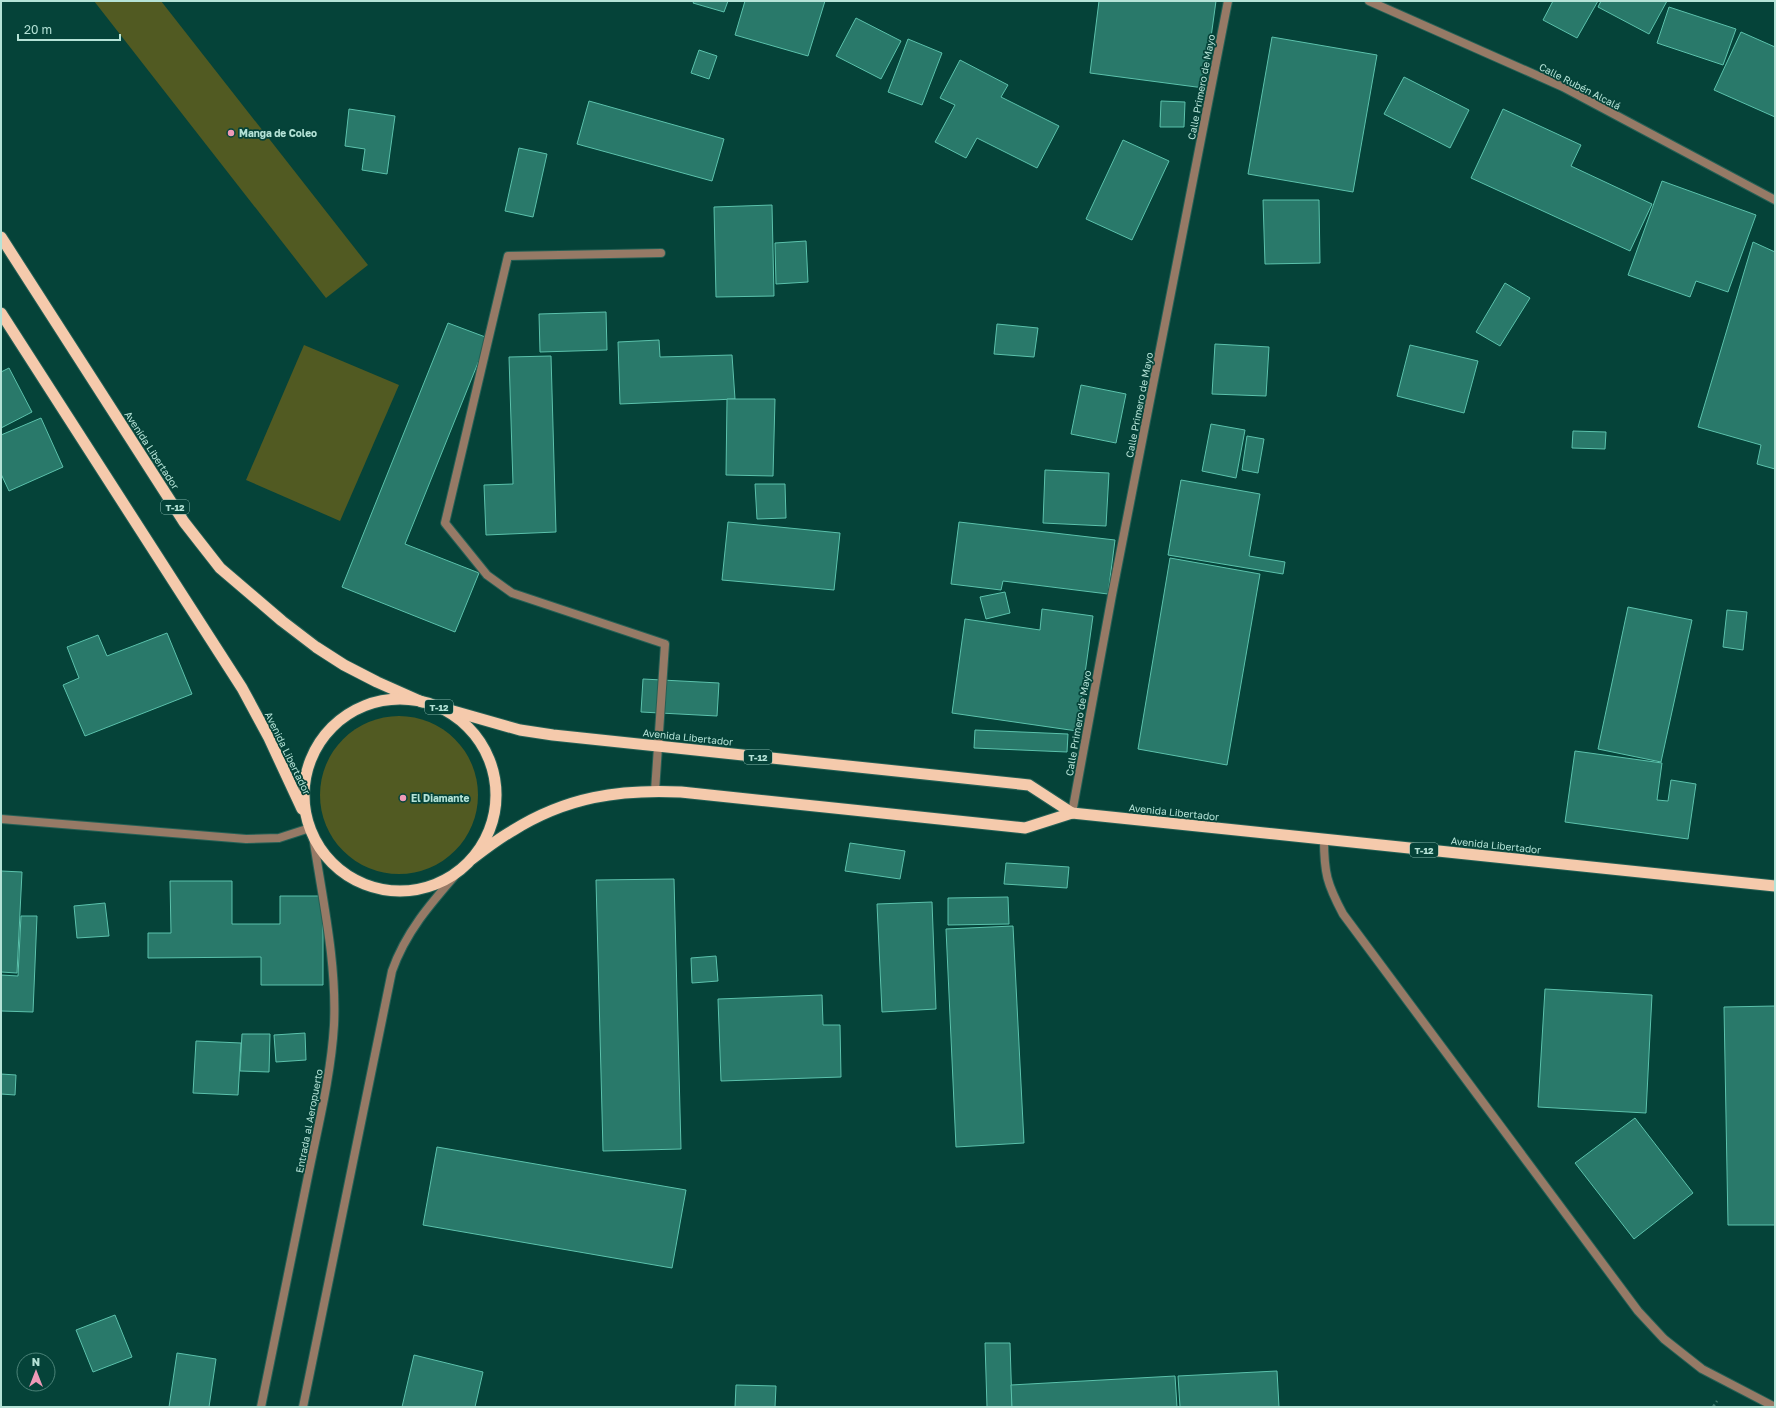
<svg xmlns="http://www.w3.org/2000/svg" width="1776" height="1408" viewBox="0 0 1776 1408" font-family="'Golos Text',sans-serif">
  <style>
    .green { fill: #515a22 }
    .building { fill: #29796a; stroke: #5bc2ac }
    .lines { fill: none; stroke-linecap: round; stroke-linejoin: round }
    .service-casing { stroke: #256055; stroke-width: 10 }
    .minor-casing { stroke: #256055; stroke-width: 10 }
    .trunk-casing { stroke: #256055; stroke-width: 13 }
    .path { stroke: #40796e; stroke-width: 2.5; stroke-dasharray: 3 3; stroke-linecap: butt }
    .service { stroke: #967a66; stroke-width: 8 }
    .minor { stroke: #967a66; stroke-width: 8 }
    .trunk { stroke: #f5caac; stroke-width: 11 }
    .poi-dot { fill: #ef9ab7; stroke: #054339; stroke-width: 1.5 }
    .labels { text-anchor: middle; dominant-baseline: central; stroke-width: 3.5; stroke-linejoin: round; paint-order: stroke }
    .shield { fill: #054339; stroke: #80b3a8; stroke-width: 1 }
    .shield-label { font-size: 9px; font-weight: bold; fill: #b5e3d7 }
    .street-label { font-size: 10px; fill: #b5e3d7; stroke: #054339 }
    .poi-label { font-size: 10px; font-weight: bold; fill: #b5e3d7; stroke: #054339; text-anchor: start }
  </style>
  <rect width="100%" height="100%" fill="#054339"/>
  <g class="green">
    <polygon points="94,1 161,1 368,265 326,298"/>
    <polygon points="304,345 399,385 340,521 246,480"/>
    <circle cx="399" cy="795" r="79"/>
  </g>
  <g class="building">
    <polygon points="694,1 728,1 724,12 693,3"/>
    <polygon points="745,1 825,1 808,56 735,35"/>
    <polygon points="1099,1 1216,1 1204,88 1090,73"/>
    <polygon points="1553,1 1598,1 1577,38 1543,20"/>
    <polygon points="1601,1 1667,1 1649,34 1598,7"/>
    <polygon points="1669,7 1736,29 1723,65 1657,43"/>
    <polygon points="856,18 901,41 881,79 836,56"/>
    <polygon points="1741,32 1775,47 1775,117 1714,90"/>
    <polygon points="1272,37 1377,55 1353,192 1248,174"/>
    <polygon points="908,39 942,53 922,105 888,92"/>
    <polygon points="699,50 717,56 709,79 691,73"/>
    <polygon points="960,60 1008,85 1001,97 1059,126 1037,168 977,138 966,158 935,142 955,105 940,98"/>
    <polygon points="1404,77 1469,110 1450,148 1384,114"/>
    <polygon points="589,101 724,139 712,181 577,144"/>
    <polygon points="1161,101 1185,102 1184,127 1160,127"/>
    <polygon points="349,109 395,116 387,174 362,170 365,149 345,146"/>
    <polygon points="1503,109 1581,145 1571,166 1652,204 1630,251 1471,178"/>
    <polygon points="1123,140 1169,161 1132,240 1086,219"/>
    <polygon points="519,148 547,154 533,217 505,211"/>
    <polygon points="1662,181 1756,215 1728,292 1696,281 1690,297 1628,275"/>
    <polygon points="1263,200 1319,200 1320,263 1265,264"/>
    <polygon points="772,205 774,296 716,297 714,207"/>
    <polygon points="806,241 808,282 776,284 775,243"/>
    <polygon points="1753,242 1775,252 1775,469 1757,464 1761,445 1698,427"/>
    <polygon points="1505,283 1530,298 1500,346 1476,332"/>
    <polygon points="606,312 607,350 540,352 539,314"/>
    <polygon points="448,323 488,338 405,544 479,573 455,632 342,587"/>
    <polygon points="997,324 1038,328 1034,357 994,354"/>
    <polygon points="659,340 660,357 732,355 735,399 620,404 618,342"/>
    <polygon points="1215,344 1269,347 1266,396 1212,394"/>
    <polygon points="1410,345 1478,361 1464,413 1397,396"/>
    <polygon points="551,356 556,532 486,535 484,485 513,484 509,357"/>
    <polygon points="9,368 32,412 1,428 1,372"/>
    <polygon points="1081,385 1126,394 1116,443 1071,434"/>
    <polygon points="727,399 775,399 773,476 726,475"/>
    <polygon points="41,418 63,467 9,491 1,474 1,435"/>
    <polygon points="1211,424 1245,430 1236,478 1202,471"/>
    <polygon points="1573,431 1606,432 1605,449 1572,448"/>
    <polygon points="1247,436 1264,439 1258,473 1242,470"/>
    <polygon points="1045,470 1109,473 1106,526 1043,523"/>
    <polygon points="1181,480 1260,494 1249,556 1285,562 1283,574 1168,555"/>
    <polygon points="755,484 785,484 786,518 757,519"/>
    <polygon points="728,522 840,533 834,590 722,580"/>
    <polygon points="959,522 1115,540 1108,594 1003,581 1001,590 951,584"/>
    <polygon points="1170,558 1260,574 1227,765 1138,749"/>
    <polygon points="1005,592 1010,613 986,619 980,597"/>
    <polygon points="1628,607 1692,620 1661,762 1598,749"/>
    <polygon points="1042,609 1093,616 1077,731 952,713 965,619 1040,630"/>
    <polygon points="1727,610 1747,612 1743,650 1723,647"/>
    <polygon points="167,633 192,694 85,736 63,685 79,678 67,647 98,635 107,656"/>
    <polygon points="643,679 719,683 717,716 641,712"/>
    <polygon points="975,730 1068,734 1067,752 974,748"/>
    <polygon points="1575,751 1662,763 1657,800 1668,801 1671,780 1696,784 1688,839 1565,822"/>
    <polygon points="850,843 905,851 900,879 845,871"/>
    <polygon points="1006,863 1069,867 1067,888 1004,884"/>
    <polygon points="1,871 22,872 17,973 1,972"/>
    <polygon points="674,879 681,1149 603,1151 596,880"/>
    <polygon points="170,881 232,881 232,924 280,924 280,896 323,896 323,985 261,985 261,957 148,958 148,933 171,933"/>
    <polygon points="1008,897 1009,924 948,925 948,898"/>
    <polygon points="932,902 936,1009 882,1012 877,904"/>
    <polygon points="105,903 109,936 77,938 74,906"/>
    <polygon points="21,916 37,916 33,1012 1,1011 1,975 18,976"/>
    <polygon points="1013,926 1024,1143 956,1147 946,929"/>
    <polygon points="716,956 718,981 692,983 691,958"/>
    <polygon points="1545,989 1652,995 1646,1113 1538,1107"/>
    <polygon points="822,995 823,1025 840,1025 841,1077 721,1081 718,999"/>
    <polygon points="1775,1006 1775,1225 1728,1225 1724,1007"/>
    <polygon points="305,1033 306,1060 276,1062 274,1035"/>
    <polygon points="242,1034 270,1034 269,1072 240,1071"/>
    <polygon points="196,1041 241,1043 238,1095 193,1093"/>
    <polygon points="1,1074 16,1075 15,1095 1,1094"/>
    <polygon points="1635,1118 1693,1193 1634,1239 1575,1163"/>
    <polygon points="437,1147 686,1190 672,1268 423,1225"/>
    <polygon points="115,1315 132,1357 93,1372 76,1330"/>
    <polygon points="985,1343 1010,1343 1012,1407 987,1407"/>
    <polygon points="177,1353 216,1359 209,1407 169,1407"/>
    <polygon points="414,1355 483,1372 475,1407 402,1407"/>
    <polygon points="1277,1371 1279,1407 1180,1407 1178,1376"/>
    <polygon points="1175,1376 1177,1407 1012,1407 1011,1385"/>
    <polygon points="736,1385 776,1386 775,1407 735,1407"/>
  </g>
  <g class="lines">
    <g class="service-casing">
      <polyline id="service" points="655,791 665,644 512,593 487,575 445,523 508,256 661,253"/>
    </g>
    <g class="minor-casing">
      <g id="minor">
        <polyline points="1369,1 1563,87 1775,200"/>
        <polyline points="1072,813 1112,595 1228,1"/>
        <polyline points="1,819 246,839 279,838 310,828"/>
        <path d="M1324,839C1324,873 1327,884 1343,914L1638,1311L1664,1339L1702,1369L1775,1407"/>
        <path d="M261,1407C277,1330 293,1253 308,1176C318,1126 331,1076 334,1025C337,962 322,897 313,836"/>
        <path d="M303,1407L392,971C406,931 432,902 459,871"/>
      </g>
    </g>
    <g class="trunk-casing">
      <g id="trunk">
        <polyline points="1,237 184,522 220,568 282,621 316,647 344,665 377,682 422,702"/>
        <polyline points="1,313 242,688 269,738 302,809"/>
        <circle cx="400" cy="795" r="96"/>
        <polyline points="439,707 520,730 553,735 1029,785 1072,813"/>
        <path d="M472,859C485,849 498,839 512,831C566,797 619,789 681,792L1025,828L1072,813L1775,886"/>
      </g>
    </g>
    <polyline class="path" points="1713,1407 1717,1401"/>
    <use href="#service" class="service"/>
    <use href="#minor" class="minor"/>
    <use href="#trunk" class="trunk"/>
  </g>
  <g class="poi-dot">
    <circle cx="231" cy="133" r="4"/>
    <circle cx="403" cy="798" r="4"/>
  </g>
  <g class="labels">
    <g class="shield">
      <rect x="161" y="500" width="28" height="14" rx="3"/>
      <rect x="425" y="700" width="28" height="14" rx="3"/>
      <rect x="744" y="750" width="28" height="14" rx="3"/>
      <rect x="1410" y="843" width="28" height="14" rx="3"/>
    </g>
    <g class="shield-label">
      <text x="175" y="507">T-12</text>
      <text x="439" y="707">T-12</text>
      <text x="758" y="757">T-12</text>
      <text x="1424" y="850">T-12</text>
    </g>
    <g class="street-label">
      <text transform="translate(1580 86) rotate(27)">Calle Rubén Alcalá</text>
      <text transform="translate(1201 87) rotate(-79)">Calle Primero de Mayo</text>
      <text transform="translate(1139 405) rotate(-79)">Calle Primero de Mayo</text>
      <text transform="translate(152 450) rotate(57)">Avenida Libertador</text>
      <text transform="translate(1078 723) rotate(-80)">Calle Primero de Mayo</text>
      <text transform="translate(688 737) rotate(6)">Avenida Libertador</text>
      <text transform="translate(288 753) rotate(64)">Avenida Libertador</text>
      <text transform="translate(1174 812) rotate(6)">Avenida Libertador</text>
      <text transform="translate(1496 845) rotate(6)">Avenida Libertador</text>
      <text transform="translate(309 1121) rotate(-79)">Entrada al Aeropuerto</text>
    </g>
    <g class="poi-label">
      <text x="239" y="133">Manga de Coleo</text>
      <text x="411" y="798">El Diamante</text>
    </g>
  </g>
  <rect width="1776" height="1408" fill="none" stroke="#b5e3d7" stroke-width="4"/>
  <g transform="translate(36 1372)"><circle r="19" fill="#054339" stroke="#4b8378"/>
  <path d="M0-3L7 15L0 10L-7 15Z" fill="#ef9ab7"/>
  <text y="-6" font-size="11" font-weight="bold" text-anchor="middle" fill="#b5e3d7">N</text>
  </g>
  <path d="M18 34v6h102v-6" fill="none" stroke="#b5e3d7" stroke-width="2"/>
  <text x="24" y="34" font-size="12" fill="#b5e3d7" stroke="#054339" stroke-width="3" paint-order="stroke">20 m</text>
</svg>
